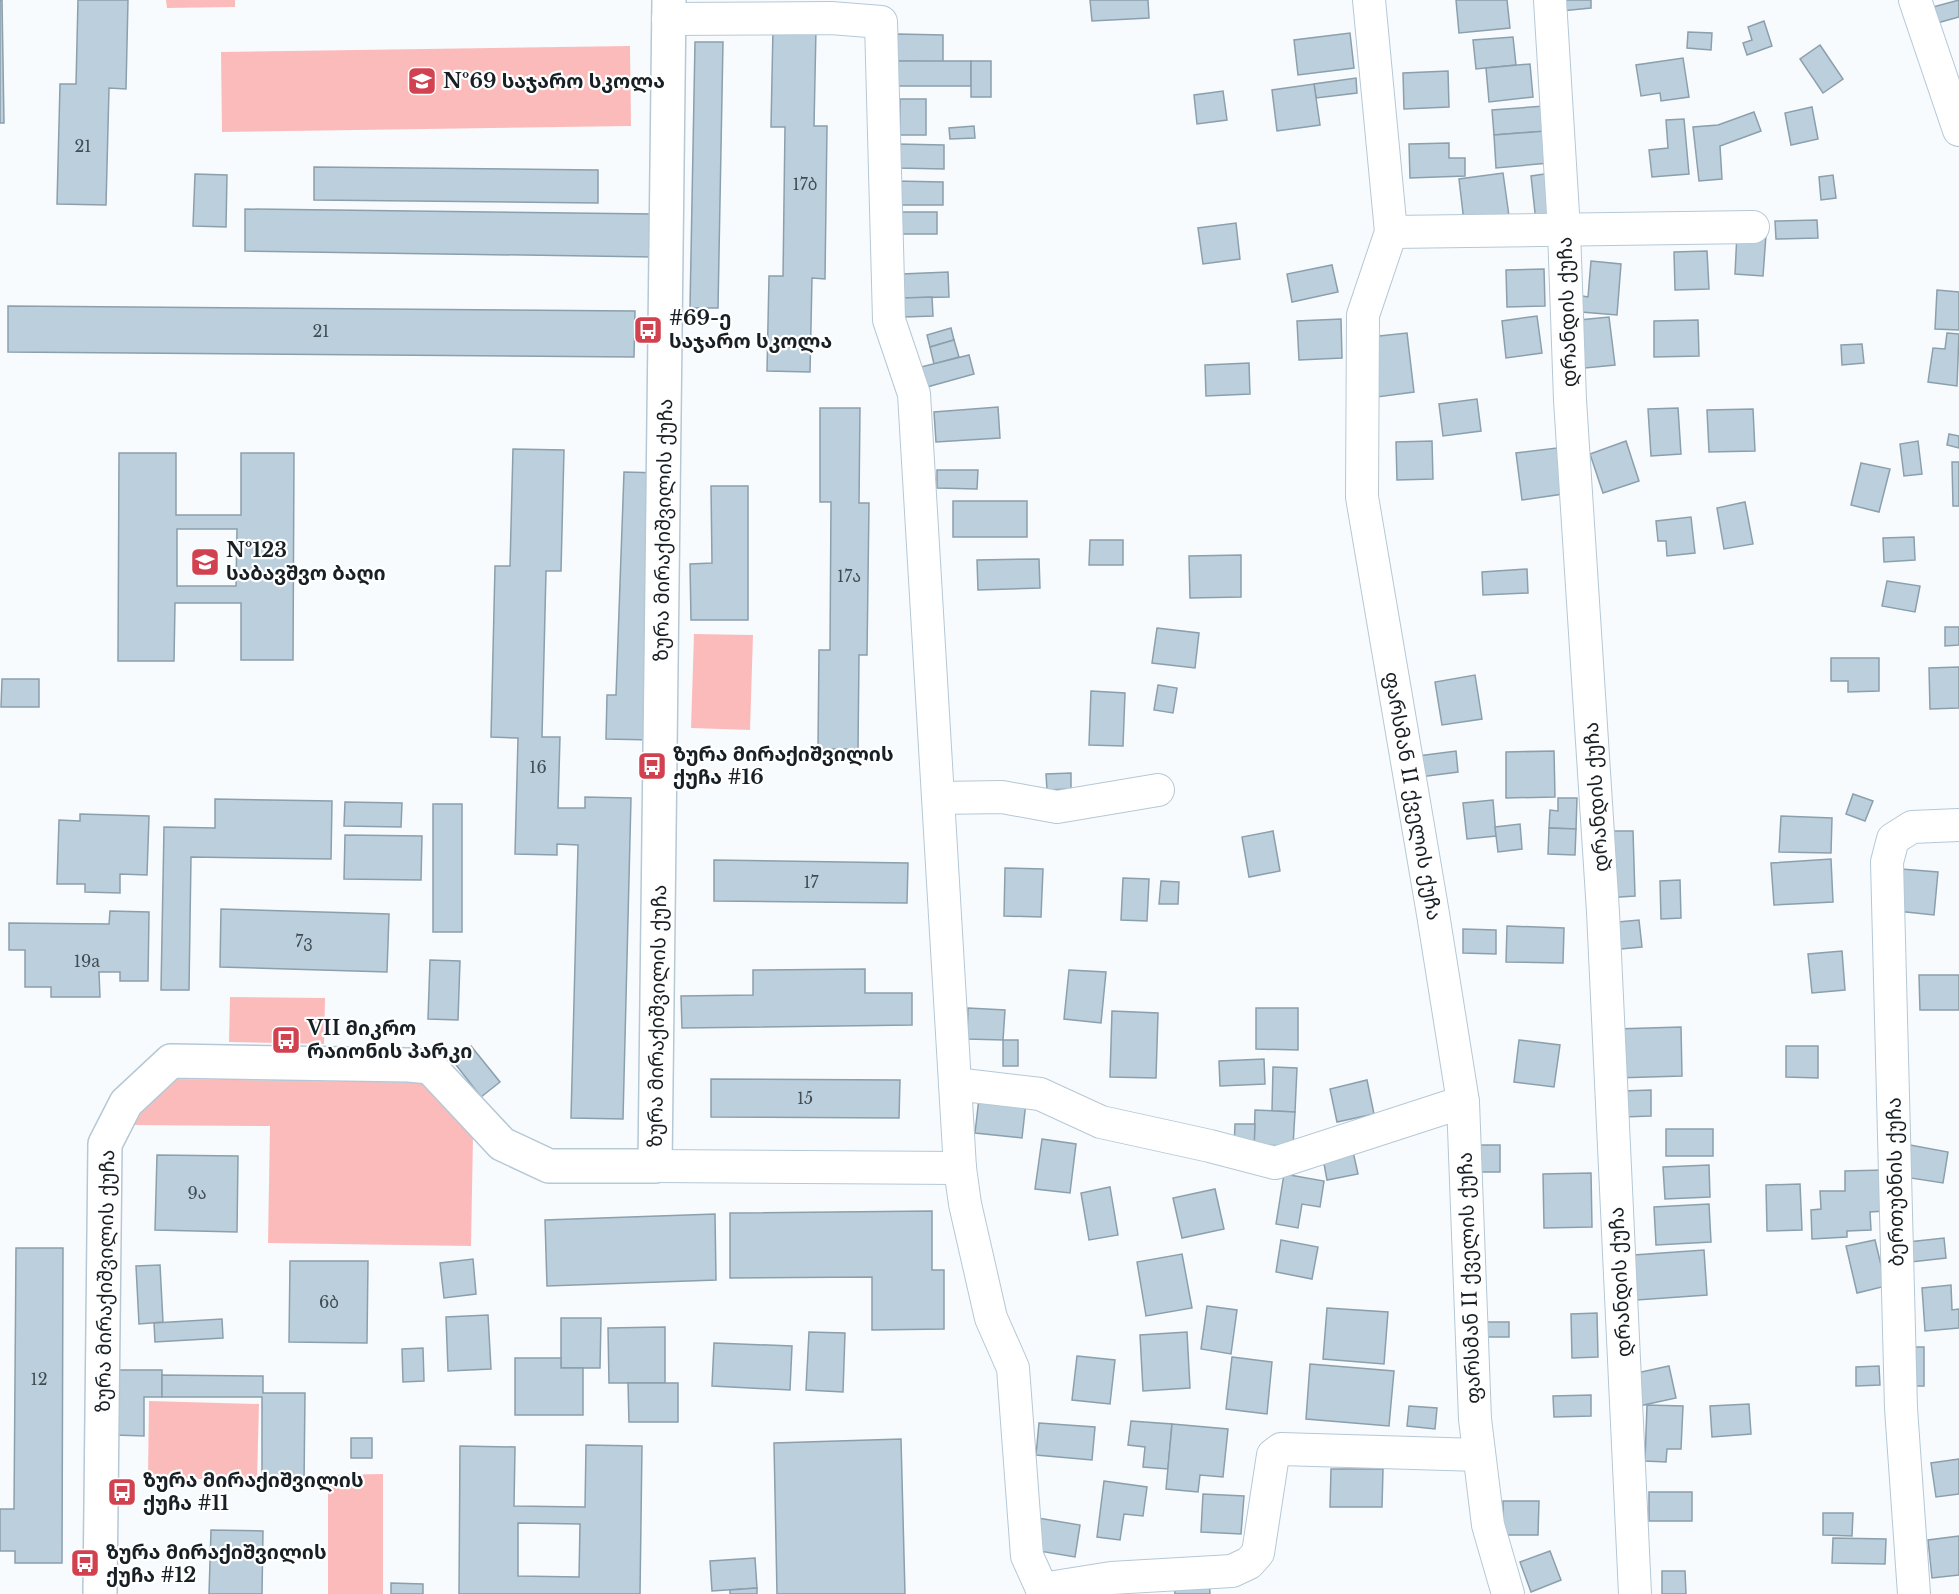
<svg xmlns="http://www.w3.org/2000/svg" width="1959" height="1594" viewBox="0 0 1959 1594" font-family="'Libre Baskerville','Noto Sans Georgian',serif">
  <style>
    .green { fill: #fcbbbb }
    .building { fill: #bbcfdd; stroke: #8c9fac; stroke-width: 1.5; fill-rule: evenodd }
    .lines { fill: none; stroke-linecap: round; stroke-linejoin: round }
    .minor-casing { stroke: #b5c8d6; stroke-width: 34 }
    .tertiary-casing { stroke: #b5c8d6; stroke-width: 36 }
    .minor { stroke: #fff; stroke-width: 32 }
    .tertiary { stroke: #fff; stroke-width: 33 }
    .labels { text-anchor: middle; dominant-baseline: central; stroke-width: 4.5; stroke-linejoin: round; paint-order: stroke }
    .number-label { font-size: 16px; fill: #414c53 }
    .poi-label { font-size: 20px; font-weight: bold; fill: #182025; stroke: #fff; text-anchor: start }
    .street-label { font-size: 20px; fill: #182025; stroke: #fff }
  </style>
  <rect width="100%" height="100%" fill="#f7fbfe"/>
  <g class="green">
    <polygon points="166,0 235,0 235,7 167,8"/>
    <polygon points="630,46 631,126 222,132 221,52"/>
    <polygon points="694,634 753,635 750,730 691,728"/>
    <polygon points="230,997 325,998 324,1044 229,1042"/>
    <polygon points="167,1079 436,1083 473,1136 471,1246 268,1243 270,1126 132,1125"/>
    <polygon points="149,1401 259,1404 257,1480 148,1478"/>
    <polygon points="383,1474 383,1594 328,1594 328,1475"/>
  </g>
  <g class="building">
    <polygon points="0,0 2,0 4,123 0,123"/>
    <polygon points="78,0 128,0 126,89 109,88 106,205 57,204 60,84 76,84"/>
    <polygon points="1090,0 1148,0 1149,18 1092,21"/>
    <polygon points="1456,0 1507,0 1510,28 1459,33"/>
    <polygon points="1560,0 1591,0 1591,8 1561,11"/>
    <polygon points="1959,0 1959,17 1937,23 1933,7"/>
    <polygon points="1764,21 1772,46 1747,55 1743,43 1752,40 1748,27"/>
    <polygon points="773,28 816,28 814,126 827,126 825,279 812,278 810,372 767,371 769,276 783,276 785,127 771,127"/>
    <polygon points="1688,32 1712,33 1711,50 1687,48"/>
    <polygon points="1350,33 1354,68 1298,75 1294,40"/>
    <polygon points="897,34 943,35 943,62 897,61"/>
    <polygon points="1513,37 1516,65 1476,69 1473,40"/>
    <polygon points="695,42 723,42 718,308 690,308"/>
    <polygon points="1820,45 1843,79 1823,93 1800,59"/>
    <polygon points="1683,58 1689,97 1661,101 1660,93 1641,96 1636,65"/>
    <rect x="897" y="61" width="74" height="25"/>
    <rect x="971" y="61" width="20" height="36"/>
    <polygon points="1530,64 1533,97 1489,102 1486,68"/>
    <polygon points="1448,71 1449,107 1404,109 1403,73"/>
    <polygon points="1356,78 1357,93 1316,98 1314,84"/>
    <polygon points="1314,84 1320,125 1277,131 1272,90"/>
    <polygon points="1223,91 1227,120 1197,124 1194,95"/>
    <rect x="900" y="99" width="26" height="36"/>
    <polygon points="1544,106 1546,131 1494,135 1492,110"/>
    <polygon points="1812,107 1818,139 1791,145 1785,113"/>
    <polygon points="1754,112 1761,131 1720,146 1722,179 1699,181 1693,127 1718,125"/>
    <polygon points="1684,119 1689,174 1652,177 1649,150 1668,148 1666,120"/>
    <polygon points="974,126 975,138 950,139 949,128"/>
    <polygon points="1546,131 1549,163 1496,168 1494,135"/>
    <polygon points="1449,143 1449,158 1465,158 1465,176 1410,178 1409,144"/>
    <polygon points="897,144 944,145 944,169 897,168"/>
    <polygon points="314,167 598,170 598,203 314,200"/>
    <polygon points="1503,173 1509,216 1464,222 1459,179"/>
    <polygon points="1551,173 1556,220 1536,222 1531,176"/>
    <polygon points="195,174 227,175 226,227 193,226"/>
    <polygon points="1833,175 1836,198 1821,200 1819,177"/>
    <polygon points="896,181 943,182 943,205 896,205"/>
    <polygon points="245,209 654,214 653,257 245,251"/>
    <rect x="898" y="212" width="39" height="22"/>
    <polygon points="1817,220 1818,238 1776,239 1775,221"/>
    <polygon points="1236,223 1240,259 1203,264 1198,228"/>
    <polygon points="1737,233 1766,235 1763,276 1735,274"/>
    <polygon points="1707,251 1709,289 1675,290 1674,252"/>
    <polygon points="1591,261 1621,264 1617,315 1581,312 1582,296 1588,297"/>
    <polygon points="1332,265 1338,292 1292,302 1287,274"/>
    <polygon points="1544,269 1545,306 1507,307 1506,270"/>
    <polygon points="948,272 949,297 903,298 902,274"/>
    <polygon points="1937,290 1959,292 1959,330 1935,329"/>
    <polygon points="932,297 933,316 904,317 903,298"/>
    <polygon points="8,306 635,311 634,357 8,352"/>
    <polygon points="1537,316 1542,353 1506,358 1502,321"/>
    <polygon points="1609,317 1615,365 1585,368 1579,320"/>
    <polygon points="1341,319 1342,358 1299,360 1297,321"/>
    <polygon points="1698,320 1699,356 1654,357 1654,321"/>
    <polygon points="951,328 954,340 930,347 927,335"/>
    <polygon points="1407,333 1414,392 1377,397 1370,337"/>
    <polygon points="1947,333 1959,334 1957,386 1928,382 1933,348 1945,349"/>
    <polygon points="954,340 959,357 934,364 930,347"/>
    <polygon points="1862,344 1864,363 1842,365 1841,345"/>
    <polygon points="969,355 974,374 927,387 921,367"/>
    <polygon points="1249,363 1250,394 1206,396 1205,365"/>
    <polygon points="1477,399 1481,431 1443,436 1439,404"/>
    <polygon points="998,407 1000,438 936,442 934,412"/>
    <polygon points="820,408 860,408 859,503 869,503 867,655 859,655 858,749 818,749 819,650 830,650 831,502 820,502"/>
    <polygon points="1678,408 1681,454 1651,456 1648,409"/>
    <polygon points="1753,409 1755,451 1709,452 1707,410"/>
    <polygon points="1949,434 1959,436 1959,448 1947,445"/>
    <polygon points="1432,441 1433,479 1397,480 1396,442"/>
    <polygon points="1626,441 1639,481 1603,493 1590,454"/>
    <polygon points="1918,441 1922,474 1904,476 1900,444"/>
    <polygon points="1557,448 1563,494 1522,500 1516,453"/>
    <polygon points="513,449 564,450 561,571 546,571 542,737 560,737 558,808 585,808 585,797 631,798 623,1119 571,1118 578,845 557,844 557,855 515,854 518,738 491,737 495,566 510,566"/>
    <path d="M119,453H176V515H241V453H294L293,660H241V603H175L174,661H118ZM177,529H237L236,586H177Z"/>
    <polygon points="1952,462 1959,462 1959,506 1953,506"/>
    <polygon points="1861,463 1890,469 1879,512 1851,505"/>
    <polygon points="937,470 978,470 977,489 937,488"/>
    <polygon points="624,472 661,473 652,740 606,739 607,695 616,695"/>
    <polygon points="711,486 748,486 748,620 691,620 690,564 712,563"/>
    <rect x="953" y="501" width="74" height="36"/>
    <polygon points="1745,502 1753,544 1724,549 1717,508"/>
    <polygon points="1691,517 1695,553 1667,556 1666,541 1658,541 1656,521"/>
    <polygon points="1914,537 1915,560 1884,562 1883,538"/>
    <polygon points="1090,540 1123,540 1123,565 1089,565"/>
    <polygon points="1241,555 1241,597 1190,598 1189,556"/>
    <polygon points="1039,559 1040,588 978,590 977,560"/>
    <polygon points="1527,569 1528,593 1483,595 1482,572"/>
    <polygon points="1887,581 1920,586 1915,612 1882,606"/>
    <polygon points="1945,627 1959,627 1959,645 1945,646"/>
    <polygon points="1157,628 1199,633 1195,668 1152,663"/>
    <polygon points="1831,658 1879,658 1879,691 1848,692 1848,681 1831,681"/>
    <polygon points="1959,667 1959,708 1930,709 1929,668"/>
    <polygon points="1475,675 1482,719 1442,725 1435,682"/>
    <polygon points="2,679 39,679 39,707 1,707"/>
    <polygon points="1158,685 1177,688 1173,713 1154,710"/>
    <polygon points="1091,691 1125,693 1123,746 1089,745"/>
    <polygon points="1456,751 1458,772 1420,777 1418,756"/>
    <polygon points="1554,751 1555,797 1506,798 1506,752"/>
    <polygon points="1071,773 1071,789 1047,790 1046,774"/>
    <polygon points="1853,794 1873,801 1865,821 1846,814"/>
    <polygon points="1558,798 1577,798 1576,829 1549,828 1550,810 1558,811"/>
    <polygon points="215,799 332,801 331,859 191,857 189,990 161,990 164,827 215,828"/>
    <polygon points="1493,800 1496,836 1467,839 1463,803"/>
    <polygon points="345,802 402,803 401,827 344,826"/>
    <rect x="433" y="804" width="29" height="128"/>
    <polygon points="80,814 149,816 147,875 120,874 120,893 85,892 85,884 57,884 59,820 80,821"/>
    <polygon points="1781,816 1832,818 1831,853 1779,852"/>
    <polygon points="1520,824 1522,849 1498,852 1495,827"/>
    <polygon points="1549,828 1576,829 1575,855 1548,854"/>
    <polygon points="1273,831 1280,871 1249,877 1242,837"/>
    <polygon points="1603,831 1633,831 1635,896 1605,898"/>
    <polygon points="345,835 422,836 421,880 344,879"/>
    <polygon points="1831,859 1833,902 1774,905 1771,863"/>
    <polygon points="714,860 908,863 907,903 714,901"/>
    <polygon points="1005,868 1043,869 1041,917 1004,916"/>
    <polygon points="1901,869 1938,872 1934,915 1897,911"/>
    <polygon points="1123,878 1149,879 1147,921 1121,920"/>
    <polygon points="1680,880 1681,918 1661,919 1660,881"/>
    <polygon points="1161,881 1179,882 1178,904 1159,904"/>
    <polygon points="221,909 389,914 387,972 220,967"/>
    <polygon points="110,911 149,912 148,981 120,981 120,972 99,972 100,997 51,997 51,987 25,987 25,950 9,950 9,923 109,924"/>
    <polygon points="1639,920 1642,947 1610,950 1607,923"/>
    <polygon points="1507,926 1564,928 1563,963 1506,962"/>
    <polygon points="1463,929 1496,930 1496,954 1463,953"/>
    <polygon points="1842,951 1845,990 1812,993 1808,954"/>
    <polygon points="430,960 460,961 458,1020 428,1019"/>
    <polygon points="865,969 865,993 912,993 912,1025 682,1028 681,996 753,995 753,970"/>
    <polygon points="1069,970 1106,972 1101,1023 1064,1019"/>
    <polygon points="1919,975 1959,975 1959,1010 1920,1010"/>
    <polygon points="968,1008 1005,1010 1003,1040 967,1039"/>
    <polygon points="1256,1008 1298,1008 1298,1050 1256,1049"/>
    <polygon points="1112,1011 1158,1013 1156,1078 1110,1077"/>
    <polygon points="1681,1027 1682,1076 1616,1078 1615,1029"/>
    <rect x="1003" y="1040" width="15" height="26"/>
    <polygon points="1519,1040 1560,1045 1554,1087 1514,1082"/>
    <polygon points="471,1046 500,1082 481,1097 453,1061"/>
    <polygon points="1786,1046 1818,1046 1818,1078 1786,1077"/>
    <polygon points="1264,1059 1265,1084 1220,1086 1219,1061"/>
    <polygon points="1273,1067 1297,1068 1295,1112 1272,1111"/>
    <polygon points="711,1079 900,1080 899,1118 711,1117"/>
    <polygon points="1367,1080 1374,1114 1337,1122 1330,1089"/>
    <polygon points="1651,1090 1651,1116 1623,1117 1623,1091"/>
    <polygon points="979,1098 1026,1102 1022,1138 975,1133"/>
    <polygon points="1255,1110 1295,1112 1293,1146 1254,1145"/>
    <polygon points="1235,1124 1255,1124 1254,1150 1234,1149"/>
    <rect x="1666" y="1129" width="47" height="27"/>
    <polygon points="1042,1139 1076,1144 1070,1193 1035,1189"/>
    <rect x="1472" y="1145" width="28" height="27"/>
    <polygon points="1910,1145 1948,1152 1943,1183 1904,1177"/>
    <polygon points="1352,1147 1358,1174 1327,1180 1322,1153"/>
    <polygon points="157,1155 238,1156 237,1232 155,1230"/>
    <polygon points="1709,1165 1710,1197 1665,1199 1663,1167"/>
    <polygon points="1884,1170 1885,1211 1870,1212 1871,1230 1847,1231 1847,1237 1812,1239 1811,1210 1821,1209 1820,1191 1845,1191 1845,1171"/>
    <polygon points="1591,1173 1592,1227 1544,1228 1543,1174"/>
    <polygon points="1284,1174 1324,1181 1320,1207 1302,1204 1298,1228 1276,1224"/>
    <polygon points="1800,1184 1802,1230 1767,1231 1766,1185"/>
    <polygon points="1110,1187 1118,1235 1089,1240 1081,1193"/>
    <polygon points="1215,1189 1224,1229 1182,1238 1173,1198"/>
    <polygon points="1709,1204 1711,1242 1656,1245 1654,1207"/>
    <polygon points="932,1211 932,1270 944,1270 944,1329 872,1330 872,1277 730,1278 730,1213"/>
    <polygon points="715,1214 716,1280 547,1286 545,1220"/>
    <polygon points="1944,1238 1946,1258 1911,1262 1908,1242"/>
    <polygon points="1281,1240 1318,1247 1312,1279 1276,1272"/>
    <polygon points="1875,1240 1886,1286 1857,1293 1846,1246"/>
    <polygon points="16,1248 63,1248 62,1563 15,1563 15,1551 0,1551 0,1509 14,1509"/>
    <polygon points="1704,1250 1707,1295 1637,1300 1634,1255"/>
    <polygon points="1182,1254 1192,1308 1146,1316 1137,1262"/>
    <polygon points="473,1259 476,1294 444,1298 440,1263"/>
    <polygon points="290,1261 368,1261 367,1343 289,1342"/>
    <polygon points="160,1265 163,1322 139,1324 136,1266"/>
    <polygon points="1951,1285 1952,1310 1959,1309 1959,1328 1925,1331 1922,1288"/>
    <polygon points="1207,1306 1237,1310 1231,1354 1201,1349"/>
    <polygon points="1327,1308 1388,1312 1384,1364 1323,1359"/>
    <polygon points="1597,1313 1598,1357 1572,1358 1571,1314"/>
    <polygon points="488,1315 491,1369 448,1371 446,1317"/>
    <polygon points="561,1318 601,1318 600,1368 561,1368"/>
    <polygon points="222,1319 223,1338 155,1342 154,1323"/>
    <rect x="1480" y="1322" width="29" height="15"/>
    <polygon points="665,1327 665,1383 609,1383 608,1328"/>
    <polygon points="809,1332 845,1333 843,1392 806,1390"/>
    <polygon points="1187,1332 1190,1388 1143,1391 1140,1335"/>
    <polygon points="714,1343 792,1346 790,1390 712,1386"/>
    <rect x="1910" y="1347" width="14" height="39"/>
    <polygon points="423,1348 424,1381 403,1382 402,1349"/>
    <polygon points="1077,1356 1115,1360 1110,1404 1072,1400"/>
    <polygon points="1232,1357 1272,1362 1267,1414 1226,1409"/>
    <polygon points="515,1358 561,1358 561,1368 583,1368 583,1415 515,1415"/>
    <polygon points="1310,1364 1394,1371 1389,1426 1306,1419"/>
    <polygon points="1669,1366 1676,1398 1639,1406 1632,1374"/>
    <polygon points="1879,1366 1880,1385 1856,1386 1856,1367"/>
    <polygon points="116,1370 162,1370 162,1397 144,1397 144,1436 115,1435"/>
    <polygon points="162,1375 263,1376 263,1393 305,1393 304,1485 262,1485 262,1397 162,1397"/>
    <polygon points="628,1383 678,1383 678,1422 629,1422"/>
    <polygon points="1591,1395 1591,1416 1554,1417 1553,1396"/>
    <polygon points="1749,1404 1751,1434 1712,1437 1710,1406"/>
    <polygon points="1647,1405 1683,1406 1681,1449 1667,1449 1666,1462 1645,1461"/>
    <polygon points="1409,1406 1437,1408 1435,1429 1407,1426"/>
    <polygon points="1131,1421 1172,1424 1168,1469 1143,1467 1145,1447 1128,1445"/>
    <polygon points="1039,1423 1095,1427 1092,1460 1036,1455"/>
    <polygon points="1172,1424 1228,1429 1223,1477 1200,1475 1198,1492 1166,1489"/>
    <rect x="351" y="1438" width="21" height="20"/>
    <polygon points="901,1439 905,1594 777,1594 774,1443"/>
    <path d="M586,1445L642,1446L640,1594H459L460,1446L515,1447L514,1506L585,1507ZM518,1523L580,1524L579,1577L518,1576Z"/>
    <polygon points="1959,1459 1959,1494 1936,1497 1931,1463"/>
    <polygon points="1331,1469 1383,1469 1382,1507 1330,1507"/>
    <polygon points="1104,1481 1147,1487 1143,1516 1124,1514 1120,1540 1097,1537"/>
    <rect x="1649" y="1492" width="43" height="29"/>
    <polygon points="1203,1494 1244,1496 1241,1534 1201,1532"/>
    <polygon points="1503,1501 1539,1501 1538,1535 1503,1535"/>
    <polygon points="1823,1513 1853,1513 1852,1536 1823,1535"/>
    <polygon points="1038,1518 1080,1525 1075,1557 1033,1550"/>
    <polygon points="211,1530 263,1531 262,1594 209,1594"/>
    <polygon points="1959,1536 1959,1575 1932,1578 1928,1540"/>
    <polygon points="1833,1538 1886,1539 1885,1564 1832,1563"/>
    <polygon points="1550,1551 1561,1580 1531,1592 1520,1562"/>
    <polygon points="755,1558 757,1588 712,1591 710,1561"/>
    <polygon points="1662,1571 1685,1571 1686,1594 1662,1594"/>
    <polygon points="1209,1578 1210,1594 1175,1594 1174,1579"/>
    <polygon points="391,1583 423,1584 423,1594 391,1594"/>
    <polygon points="757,1588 757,1594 730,1594 730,1590"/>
  </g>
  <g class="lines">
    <g class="minor-casing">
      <g id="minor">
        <polyline points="1369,0 1391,232 1363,315 1362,497 1433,914 1463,1102 1475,1419 1488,1525 1508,1594"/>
        <polyline points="1550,0 1564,230 1570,400 1603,912 1635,1594"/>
        <polyline points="1915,0 1959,130"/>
        <polyline points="668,19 831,18 881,22 889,320 914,394 960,1168 965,1204 991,1318 1013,1368 1027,1556 1042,1589 1043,1594"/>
        <polyline points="1391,232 1753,227"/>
        <polyline points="939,798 1002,797 1057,807 1158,790"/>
        <polyline points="955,1084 1040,1094 1101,1122 1210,1146 1275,1163 1463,1102"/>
        <polyline points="655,1166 960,1168"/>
        <polyline points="1042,1589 1111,1578 1232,1571 1249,1563 1258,1553 1273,1455 1281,1449 1479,1455"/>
        <polyline points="1914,1594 1901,1408 1887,862 1893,839 1912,827 1959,825"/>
      </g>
    </g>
    <g class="tertiary-casing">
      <polyline id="tertiary" points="100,1594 105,1144 126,1103 171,1061 409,1065 430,1067 502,1144 549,1166 655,1166 669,0"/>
    </g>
    <use href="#minor" class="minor"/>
    <use href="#tertiary" class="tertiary"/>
  </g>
  <defs>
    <g id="school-square" transform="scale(1.5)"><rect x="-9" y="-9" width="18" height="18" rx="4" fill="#d1414f" stroke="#fff"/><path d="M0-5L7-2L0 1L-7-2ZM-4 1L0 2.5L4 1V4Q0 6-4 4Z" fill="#fff"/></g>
    <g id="bus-square" transform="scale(1.5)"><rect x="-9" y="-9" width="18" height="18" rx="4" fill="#d1414f" stroke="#fff"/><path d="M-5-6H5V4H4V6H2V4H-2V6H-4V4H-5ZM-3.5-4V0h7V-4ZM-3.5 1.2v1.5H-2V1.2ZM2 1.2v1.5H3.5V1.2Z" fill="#fff"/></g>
  </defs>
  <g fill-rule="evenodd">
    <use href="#school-square" x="422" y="81"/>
    <use href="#bus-square" x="648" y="330"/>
    <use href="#school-square" x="205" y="562"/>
    <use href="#bus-square" x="652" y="766"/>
    <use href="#bus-square" x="286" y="1040"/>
    <use href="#bus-square" x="122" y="1492"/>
    <use href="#bus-square" x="85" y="1563"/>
  </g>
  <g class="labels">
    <g class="number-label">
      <text x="83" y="146">21</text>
      <text x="805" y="184">17ბ</text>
      <text x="321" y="331">21</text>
      <text x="849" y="576">17ა</text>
      <text x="538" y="767">16</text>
      <text x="811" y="882">17</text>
      <text x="304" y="941">7ვ</text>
      <text x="87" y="961">19a</text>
      <text x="805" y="1098">15</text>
      <text x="197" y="1193">9ა</text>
      <text x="329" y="1302">6ბ</text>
      <text x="39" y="1379">12</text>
    </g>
    <g class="poi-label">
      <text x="443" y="81">№69 საჯარო სკოლა</text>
      <text x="669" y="318">#69-ე<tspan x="669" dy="23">საჯარო სკოლა</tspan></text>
      <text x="226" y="550">№123<tspan x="226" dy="23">საბავშვო ბაღი</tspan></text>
      <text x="673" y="754">ზურა მირაქიშვილის<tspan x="673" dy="23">ქუჩა #16</tspan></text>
      <text x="307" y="1028">VII მიკრო<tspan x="307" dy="23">რაიონის პარკი</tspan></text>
      <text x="143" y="1480">ზურა მირაქიშვილის<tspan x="143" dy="23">ქუჩა #11</tspan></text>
      <text x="106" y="1552">ზურა მირაქიშვილის<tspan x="106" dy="23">ქუჩა #12</tspan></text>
    </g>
    <g class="street-label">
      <text transform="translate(1567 312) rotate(-92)">დრანდის ქუჩა</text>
      <text transform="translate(663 530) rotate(-89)">ზურა მირაქიშვილის ქუჩა</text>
      <text transform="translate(1413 796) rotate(80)">ფარსმან II ქველის ქუჩა</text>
      <text transform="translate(1596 797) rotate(-94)">დრანდის ქუჩა</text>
      <text transform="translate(657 1016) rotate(-89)">ზურა მირაქიშვილის ქუჩა</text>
      <text transform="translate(1895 1182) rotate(-91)">ბერთუბნის ქუჩა</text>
      <text transform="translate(1469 1278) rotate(-92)">ფარსმან II ქველის ქუჩა</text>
      <text transform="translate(105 1281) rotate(-89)">ზურა მირაქიშვილის ქუჩა</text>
      <text transform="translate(1620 1282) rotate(-93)">დრანდის ქუჩა</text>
    </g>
  </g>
</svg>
